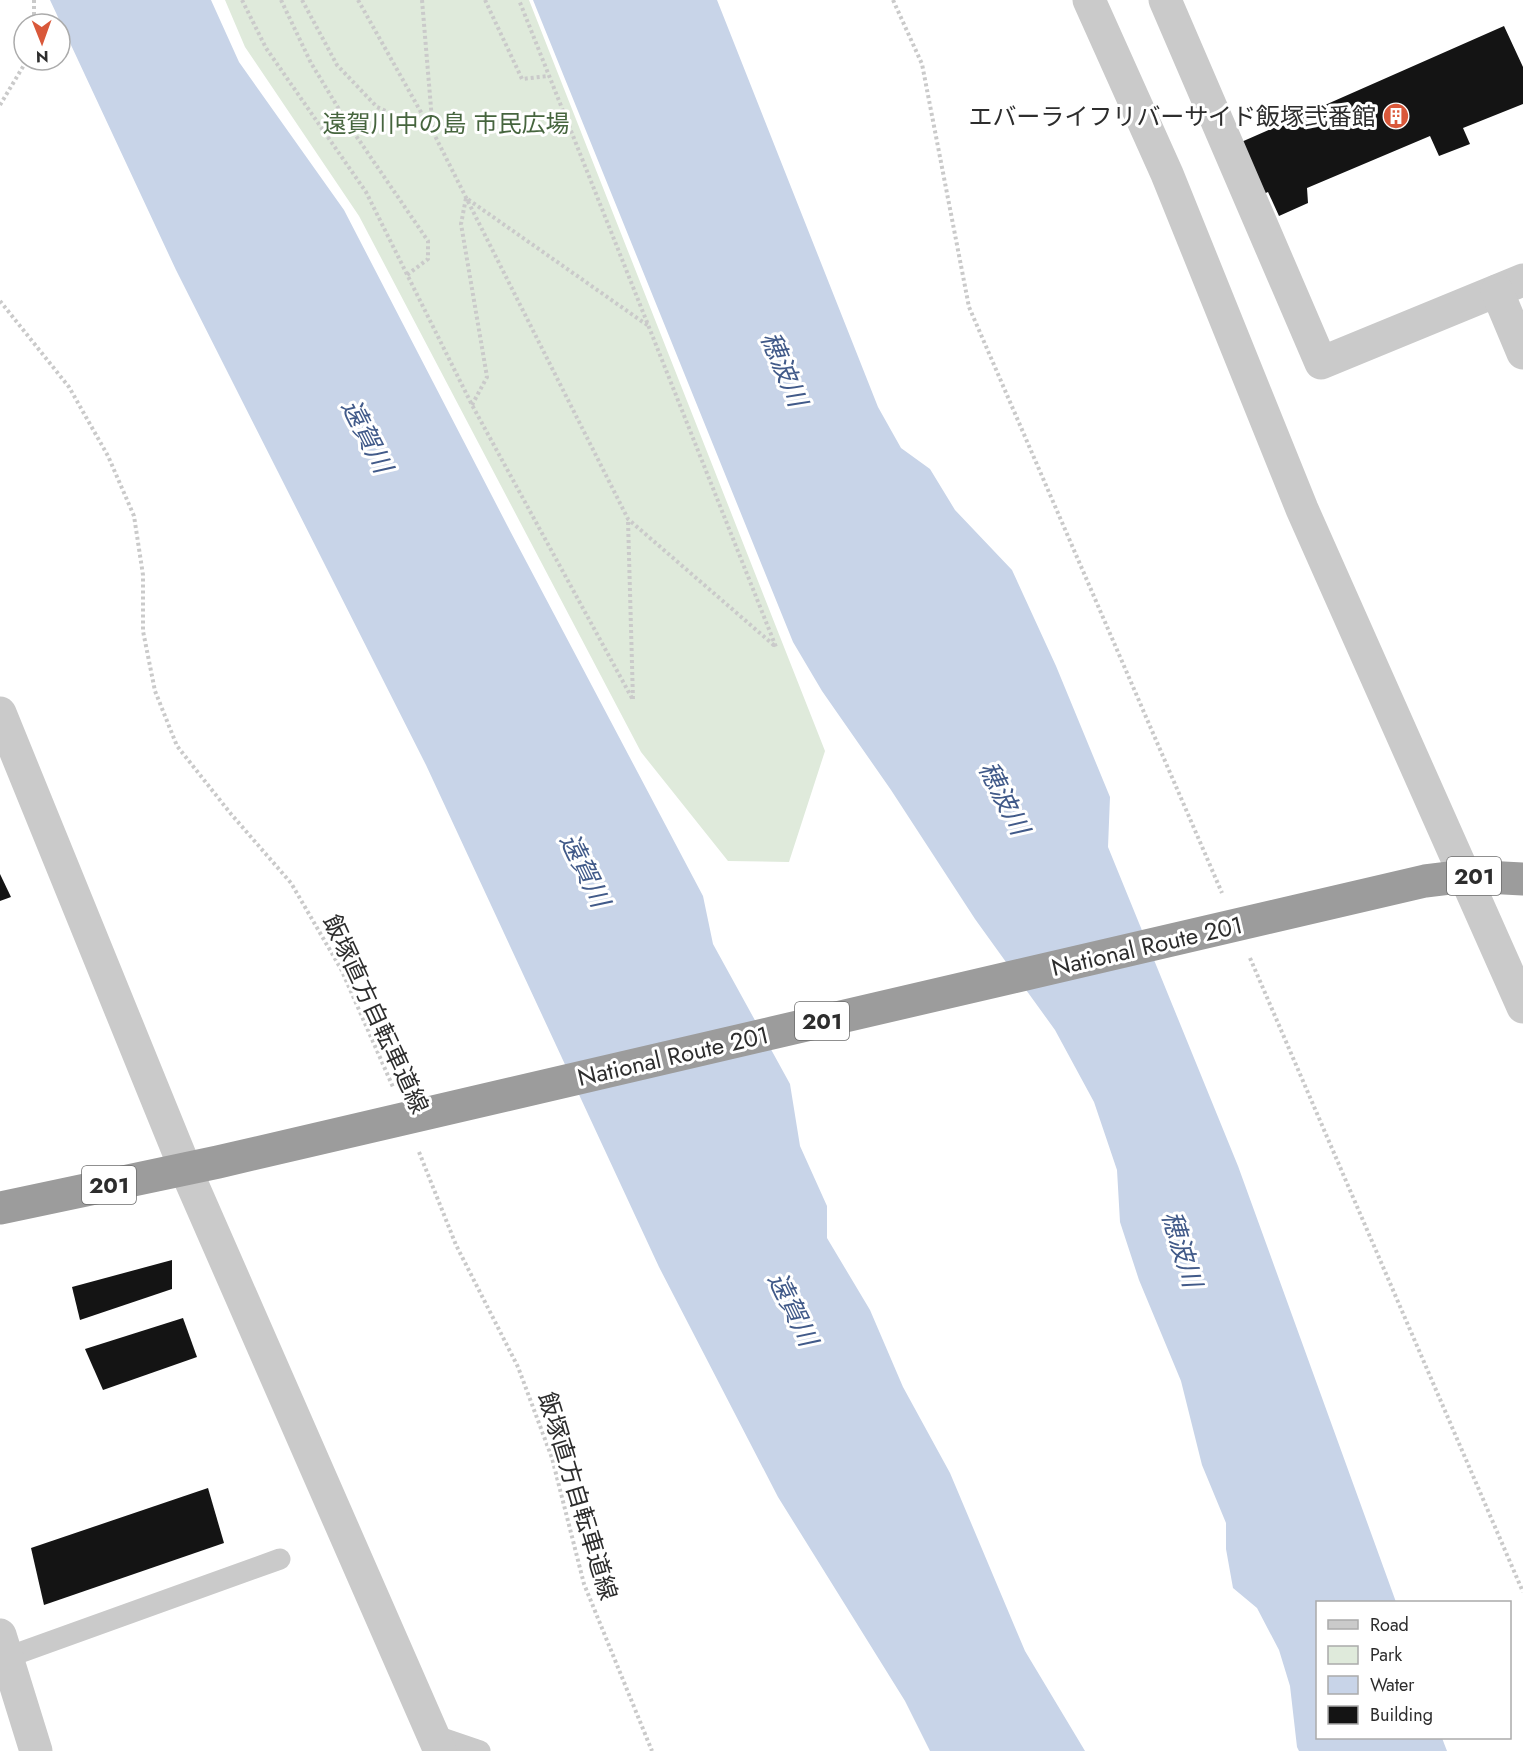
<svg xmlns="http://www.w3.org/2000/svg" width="1523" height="1751" viewBox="0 0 1523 1751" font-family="Jost,'Noto Sans JP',sans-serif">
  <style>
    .green { fill: #dfeadb }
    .water { fill: #c8d4e8 }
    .building { fill: #141414 }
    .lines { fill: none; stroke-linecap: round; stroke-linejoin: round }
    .path { stroke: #cacaca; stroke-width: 4; stroke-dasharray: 3 3; stroke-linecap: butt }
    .service { stroke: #cacaca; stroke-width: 21 }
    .minor { stroke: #cacaca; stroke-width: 33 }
    .tertiary { stroke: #cacaca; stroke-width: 33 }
    .trunk { stroke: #9c9c9c; stroke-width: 33 }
    .labels { text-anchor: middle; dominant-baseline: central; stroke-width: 6; stroke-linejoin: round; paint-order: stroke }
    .shield { fill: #fff; stroke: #6c6c6c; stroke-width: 1.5 }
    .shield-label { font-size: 22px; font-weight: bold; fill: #2d2d2d }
    .poi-label { font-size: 24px; fill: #2d2d2d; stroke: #fff; text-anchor: end }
    .park-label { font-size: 24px; fill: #46653e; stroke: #fff }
    .street-label { font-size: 24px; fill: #2d2d2d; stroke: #fff }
    .water-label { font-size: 26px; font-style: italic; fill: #415a89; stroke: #fff }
  </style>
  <rect width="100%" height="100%" fill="#fff"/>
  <polygon class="green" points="225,0 529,0 825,751 789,862 728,861 641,752 359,216 245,47"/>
  <g class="water">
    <polygon points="50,0 211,0 239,62 344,210 507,525 703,896 713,944 790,1084 800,1146 827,1206 827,1238 870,1310 903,1387 950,1473 1025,1651 1085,1751 930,1751 905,1701 778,1497 659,1267 426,765 176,270"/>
    <polygon points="533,0 717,0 878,407 901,448 930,469 955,510 1012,570 1056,666 1110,797 1108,847 1238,1166 1396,1602 1318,1602 1318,1738 1442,1738 1447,1751 1299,1751 1297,1747 1290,1686 1279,1650 1257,1608 1233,1588 1226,1549 1226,1523 1202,1465 1181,1381 1139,1280 1120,1222 1117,1170 1094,1102 1055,1030 975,919 891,790 822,691 793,642"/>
  </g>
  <g class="building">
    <polygon points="1504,26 1523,67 1523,104 1463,128 1470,144 1439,156 1430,136 1307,188 1308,203 1279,216 1268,192 1261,195 1239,143"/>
    <polygon points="0,874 11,897 0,901"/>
    <polygon points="172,1260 172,1289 80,1320 72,1287"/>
    <polygon points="183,1318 197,1357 103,1390 85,1349"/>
    <polygon points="208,1488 224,1543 44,1605 31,1548"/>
  </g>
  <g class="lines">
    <g class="path">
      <polyline points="34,0 34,24"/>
      <polyline points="242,0 266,48 366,192 472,405 633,700 628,520"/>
      <polyline points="281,0 311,63 348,124 428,241 428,259 407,275"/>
      <polyline points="302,0 337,65 377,107 432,132"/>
      <polyline points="358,0 431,130"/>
      <polyline points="422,0 433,132 628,519 776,647 519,0"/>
      <polyline points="485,0 522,79 548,76"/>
      <polyline points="893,0 922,64 969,307 1222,893"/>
      <polyline points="0,105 27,60"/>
      <polyline points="0,301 69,387 108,456 134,516 143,575 143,631 155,691 177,746 231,814 291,883 341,969 393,1087"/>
      <polyline points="472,405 487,377 461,224 466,198 650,327"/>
      <polyline points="1250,958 1523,1592"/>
      <polyline points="419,1152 456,1245 518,1367 552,1458 584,1584 652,1751"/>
    </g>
    <g class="service">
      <polyline points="5,1658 280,1559"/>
      <polyline points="433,1735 480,1751"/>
    </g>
    <g class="minor">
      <polyline points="1165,0 1321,363 1523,280"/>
      <polyline points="1497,291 1523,353"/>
      <polyline points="0,1635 36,1751"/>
    </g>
    <g class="tertiary">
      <polyline points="1089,0 1167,174 1302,509 1523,1007"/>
      <polyline points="0,713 185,1168 440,1751"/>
    </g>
    <polyline class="trunk" points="0,1208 218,1162 1425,881 1466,876 1523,879"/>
  </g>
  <defs>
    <g id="building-disc" transform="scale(1.35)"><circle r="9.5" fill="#d9583a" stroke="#fff"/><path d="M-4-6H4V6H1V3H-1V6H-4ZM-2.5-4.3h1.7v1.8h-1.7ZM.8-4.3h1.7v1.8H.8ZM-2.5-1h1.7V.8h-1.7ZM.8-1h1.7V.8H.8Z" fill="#fff"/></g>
  </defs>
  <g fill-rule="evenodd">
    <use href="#building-disc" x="1396" y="116"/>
  </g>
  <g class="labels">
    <g class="shield">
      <rect x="1447" y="857" width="54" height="38" rx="4.5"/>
      <rect x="795" y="1002" width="54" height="38" rx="4.5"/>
      <rect x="82" y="1166" width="54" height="38" rx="4.5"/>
    </g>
    <g class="shield-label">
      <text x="1474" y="876">201</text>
      <text x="822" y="1021">201</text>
      <text x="109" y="1185">201</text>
    </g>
    <g class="poi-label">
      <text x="1376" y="116">エバーライフリバーサイド飯塚弐番館</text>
    </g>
    <g class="park-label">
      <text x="446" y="123">遠賀川中の島 市民広場</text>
    </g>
    <g class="street-label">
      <text transform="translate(1147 946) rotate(-13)">National Route 201</text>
      <text transform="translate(376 1014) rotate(65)">飯塚直方自転車道線</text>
      <text transform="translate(673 1056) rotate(-13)">National Route 201</text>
      <text transform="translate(578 1496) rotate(73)">飯塚直方自転車道線</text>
    </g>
    <g class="water-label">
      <text transform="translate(784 369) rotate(67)">穂波川</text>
      <text transform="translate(367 436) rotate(63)">遠賀川</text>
      <text transform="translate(1004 798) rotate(63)">穂波川</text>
      <text transform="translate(585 870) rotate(64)">遠賀川</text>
      <text transform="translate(1182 1249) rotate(73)">穂波川</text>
      <text transform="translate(793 1309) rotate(64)">遠賀川</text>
    </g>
  </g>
  <rect x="1316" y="1601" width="195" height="138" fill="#ffffff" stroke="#ababab" stroke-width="1.5"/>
  <rect x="1328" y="1620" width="30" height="9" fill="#cacaca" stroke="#ababab" stroke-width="1.5"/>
  <text x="1370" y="1631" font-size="18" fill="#2d2d2d">Road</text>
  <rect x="1328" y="1646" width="30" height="18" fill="#dfeadb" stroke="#ababab" stroke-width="1.5"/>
  <text x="1370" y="1661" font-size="18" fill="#2d2d2d">Park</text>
  <rect x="1328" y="1676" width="30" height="18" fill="#c8d4e8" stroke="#ababab" stroke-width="1.5"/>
  <text x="1370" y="1691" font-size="18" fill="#2d2d2d">Water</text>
  <rect x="1328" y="1706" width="30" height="18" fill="#141414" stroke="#ababab" stroke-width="1.5"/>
  <text x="1370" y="1721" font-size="18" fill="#2d2d2d">Building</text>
  <g transform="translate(42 42) rotate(179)"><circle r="28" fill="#ffffff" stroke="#ababab" stroke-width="1.5"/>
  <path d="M0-4.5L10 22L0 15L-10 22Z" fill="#d9583a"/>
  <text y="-9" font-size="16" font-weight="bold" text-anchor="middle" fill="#2d2d2d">N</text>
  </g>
</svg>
